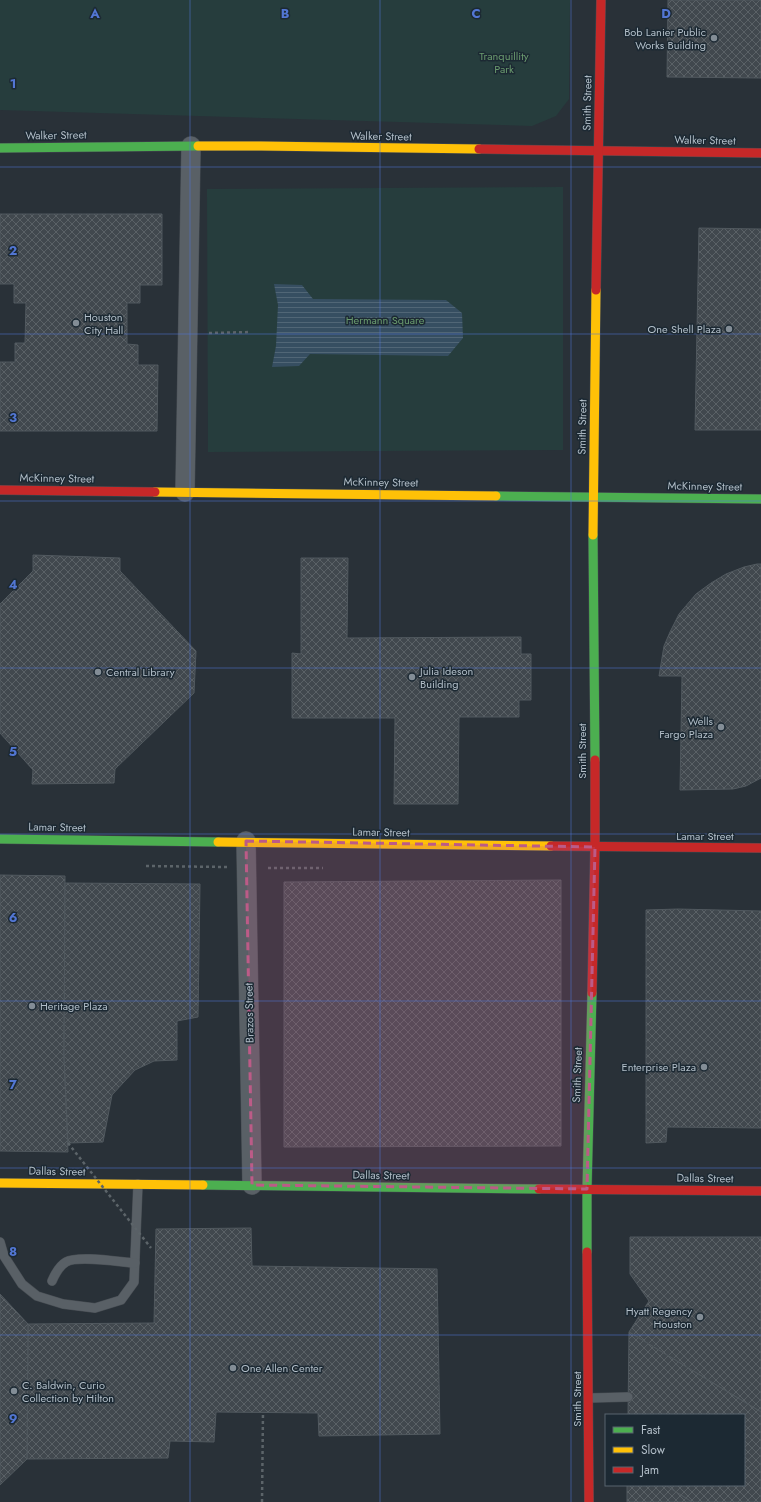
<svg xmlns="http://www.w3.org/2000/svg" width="761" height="1502" viewBox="0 0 761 1502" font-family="Jost,sans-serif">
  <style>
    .green { fill: #263d3d }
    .water { fill: url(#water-rules) }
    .building { fill: url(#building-cross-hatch); stroke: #51595f }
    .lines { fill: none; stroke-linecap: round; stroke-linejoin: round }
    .lane-casing { stroke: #474d53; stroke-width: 10 }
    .street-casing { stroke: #474d53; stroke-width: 20 }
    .fast-casing { stroke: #474d53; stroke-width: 10 }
    .slow-casing { stroke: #474d53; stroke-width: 10 }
    .jam-casing { stroke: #474d53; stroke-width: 10 }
    .path { stroke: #5c6469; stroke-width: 2.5; stroke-dasharray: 3 3; stroke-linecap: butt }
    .lane { stroke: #596066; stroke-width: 9 }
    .street { stroke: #596066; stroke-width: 19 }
    .fast { stroke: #4caf50; stroke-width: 9 }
    .slow { stroke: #ffc107; stroke-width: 9 }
    .jam { stroke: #c62828; stroke-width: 9 }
    .path-bridge { stroke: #5c6469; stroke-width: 2.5; stroke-dasharray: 3 3; stroke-linecap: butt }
    .marked { fill: #bc5b87; fill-opacity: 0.2; stroke: #bc5b87; stroke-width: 3; stroke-dasharray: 8 5; stroke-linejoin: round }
    .grid { fill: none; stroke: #5276d3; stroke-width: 1; stroke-opacity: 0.55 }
    .poi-dot { fill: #838d96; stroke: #1c2933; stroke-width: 1.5 }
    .labels { text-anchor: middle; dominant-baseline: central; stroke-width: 3; stroke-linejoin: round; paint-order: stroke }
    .poi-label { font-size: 11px; fill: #b3bfc9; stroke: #1c2933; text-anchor: start }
    .park-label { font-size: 11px; fill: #6a9a6e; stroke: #1c2933 }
    .street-label { font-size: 11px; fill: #b3bfc9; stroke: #1c2933 }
    .grid-label { font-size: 13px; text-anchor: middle; font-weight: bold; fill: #5276d3; stroke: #1c2933; stroke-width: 3; stroke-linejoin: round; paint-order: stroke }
  </style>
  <defs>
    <pattern id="water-rules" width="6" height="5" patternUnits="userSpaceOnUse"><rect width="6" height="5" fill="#364e61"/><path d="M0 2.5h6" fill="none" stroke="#516676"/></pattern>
    <pattern id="building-cross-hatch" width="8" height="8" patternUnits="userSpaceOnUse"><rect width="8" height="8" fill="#41484e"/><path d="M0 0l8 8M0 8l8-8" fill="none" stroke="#5a6166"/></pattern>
  </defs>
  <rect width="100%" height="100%" fill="#293138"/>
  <g class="green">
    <polygon points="0,0 570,0 569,99 556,116 532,126 0,110"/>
    <polygon points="563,187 563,450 208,452 207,189"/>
  </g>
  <polygon class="water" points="274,284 302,285 313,299 446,300 462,313 463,338 448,356 310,354 299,366 272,367 276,346 278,305"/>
  <g class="building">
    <polygon points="668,0 761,0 761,78 667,77"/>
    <polygon points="0,214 162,214 162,285 140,285 140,303 127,303 127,344 138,345 138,365 158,365 157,431 0,431 0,362 15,362 15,343 25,343 26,303 14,303 14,284 0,284"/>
    <polygon points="699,228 761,229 761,430 695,430"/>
    <polygon points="33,555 120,558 120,571 196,651 194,693 115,769 114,783 32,784 33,770 0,733 0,604 33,571"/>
    <polygon points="301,558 348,558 347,638 521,637 521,654 531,654 531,700 519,700 519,717 459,717 458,804 394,804 395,718 292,718 292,653 301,654"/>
    <polygon points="757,564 761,564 761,778 746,786 733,789 680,790 682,676 659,676 664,646 670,632 679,614 696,594 711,583 726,574 744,567"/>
    <polygon points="0,875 65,876 64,1056 68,1152 0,1151"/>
    <polygon points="561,880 561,1146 284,1147 284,882"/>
    <polygon points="65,883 200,884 198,1017 177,1021 177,1060 154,1061 135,1070 112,1095 103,1142 68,1143 64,1056"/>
    <polygon points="678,909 761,911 761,1128 667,1127 666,1142 646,1143 646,910"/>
    <polygon points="251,1228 252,1266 437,1269 440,1434 319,1436 318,1413 216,1412 214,1442 170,1441 168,1458 27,1459 28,1324 154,1323 156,1229"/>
    <polygon points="630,1237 761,1237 761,1412 629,1332 649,1301 630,1274"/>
    <polygon points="0,1294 28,1324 27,1459 0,1485"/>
    <polygon points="629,1332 761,1412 761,1502 692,1502 665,1485 744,1485 744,1415 628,1415"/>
    <polygon points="627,1485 665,1485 692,1502 627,1502"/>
  </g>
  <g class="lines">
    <g class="lane-casing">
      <g id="lane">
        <polyline points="0,1242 4,1256 22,1284 37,1296 63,1304 95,1308 121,1300 134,1282 138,1184"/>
        <path d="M52,1281C55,1274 59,1266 66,1262C78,1255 120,1262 135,1263"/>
        <polyline points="589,1398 628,1397"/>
      </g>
    </g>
    <g class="street-casing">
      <g id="street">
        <polyline points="185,492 191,146"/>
        <polyline points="246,841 252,1185"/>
      </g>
    </g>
    <g class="fast-casing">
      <g id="fast">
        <polyline points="0,148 198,146"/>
        <polyline points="496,496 761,499"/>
        <polyline points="593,535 595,760"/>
        <polyline points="0,839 218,842"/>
        <polyline points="203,1185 539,1189"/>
        <polyline points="587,1252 587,1189 592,993"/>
      </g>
    </g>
    <g class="slow-casing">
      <g id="slow">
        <polyline points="198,146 261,146 479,149"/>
        <polyline points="155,492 496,496"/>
        <polyline points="593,535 596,290"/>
        <polyline points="218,842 551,846"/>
        <polyline points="0,1183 203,1185"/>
      </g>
    </g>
    <g class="jam-casing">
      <g id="jam">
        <polyline points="479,149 761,153"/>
        <polyline points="596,290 601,0"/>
        <polyline points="0,490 155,492"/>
        <polyline points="551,846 761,848"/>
        <polyline points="592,993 595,847 595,760"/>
        <polyline points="539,1189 761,1191"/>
        <polyline points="587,1252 589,1502"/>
      </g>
    </g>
    <g class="path">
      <polyline points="209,333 251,332"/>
      <polyline points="146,866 227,867"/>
      <polyline points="268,868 323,868"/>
      <polyline points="262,1502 263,1412"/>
    </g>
    <use href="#lane" class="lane"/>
    <use href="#street" class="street"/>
    <use href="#fast" class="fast"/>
    <use href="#slow" class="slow"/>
    <use href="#jam" class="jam"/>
    <polyline class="path-bridge" points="68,1143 151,1248"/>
  </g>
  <path class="marked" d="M246,841L595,847L587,1189L252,1185Z"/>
  <path class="grid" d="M190,0V1502M380,0V1502M571,0V1502M0,167H761M0,334H761M0,501H761M0,668H761M0,834H761M0,1001H761M0,1168H761M0,1335H761"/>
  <g class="poi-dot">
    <circle cx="714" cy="38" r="4"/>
    <circle cx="76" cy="323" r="4"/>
    <circle cx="729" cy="329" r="4"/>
    <circle cx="98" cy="672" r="4"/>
    <circle cx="412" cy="677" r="4"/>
    <circle cx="721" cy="727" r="4"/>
    <circle cx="32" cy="1006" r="4"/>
    <circle cx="704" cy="1067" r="4"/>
    <circle cx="700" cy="1317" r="4"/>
    <circle cx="233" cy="1368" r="4"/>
    <circle cx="14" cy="1391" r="4"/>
  </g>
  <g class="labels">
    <g class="poi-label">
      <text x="706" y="32" text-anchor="end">Bob Lanier Public<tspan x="706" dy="13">Works Building</tspan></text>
      <text x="84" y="317">Houston<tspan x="84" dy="13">City Hall</tspan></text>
      <text x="721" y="329" text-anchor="end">One Shell Plaza</text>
      <text x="420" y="671">Julia Ideson<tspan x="420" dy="13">Building</tspan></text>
      <text x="106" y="672">Central Library</text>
      <text x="713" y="721" text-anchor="end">Wells<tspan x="713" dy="13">Fargo Plaza</tspan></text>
      <text x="40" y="1006">Heritage Plaza</text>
      <text x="696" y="1067" text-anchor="end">Enterprise Plaza</text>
      <text x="692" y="1311" text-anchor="end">Hyatt Regency<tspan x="692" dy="13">Houston</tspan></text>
      <text x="241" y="1368">One Allen Center</text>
      <text x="22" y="1385">C. Baldwin, Curio<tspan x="22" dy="13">Collection by Hilton</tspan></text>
    </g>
    <g class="park-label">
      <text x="504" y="56">Tranquillity<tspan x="504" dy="13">Park</tspan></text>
      <text x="385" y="320">Hermann Square</text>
    </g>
    <g class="street-label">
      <text transform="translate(587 103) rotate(-89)">Smith Street</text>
      <text transform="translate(56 135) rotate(-1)">Walker Street</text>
      <text transform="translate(381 136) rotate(1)">Walker Street</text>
      <text transform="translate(705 140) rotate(1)">Walker Street</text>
      <text transform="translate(582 427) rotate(-89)">Smith Street</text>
      <text transform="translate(57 478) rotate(1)">McKinney Street</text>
      <text transform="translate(381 482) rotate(1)">McKinney Street</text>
      <text transform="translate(705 486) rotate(1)">McKinney Street</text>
      <text transform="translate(582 751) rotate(-90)">Smith Street</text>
      <text transform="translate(57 827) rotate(1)">Lamar Street</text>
      <text transform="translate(381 832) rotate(1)">Lamar Street</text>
      <text x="705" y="836">Lamar Street</text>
      <text transform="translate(249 1013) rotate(-91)">Brazos Street</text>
      <text transform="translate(577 1075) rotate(-88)">Smith Street</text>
      <text transform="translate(57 1171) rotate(1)">Dallas Street</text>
      <text transform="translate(381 1175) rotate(1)">Dallas Street</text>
      <text transform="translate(705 1178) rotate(1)">Dallas Street</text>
      <text transform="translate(577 1399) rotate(-90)">Smith Street</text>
    </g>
  </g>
  <g class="grid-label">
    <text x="95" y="18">A</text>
    <text x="285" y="18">B</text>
    <text x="476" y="18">C</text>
    <text x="666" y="18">D</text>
    <text x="13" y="88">1</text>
    <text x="13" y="255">2</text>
    <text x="13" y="422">3</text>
    <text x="13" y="589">4</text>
    <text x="13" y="756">5</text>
    <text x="13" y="922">6</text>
    <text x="13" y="1089">7</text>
    <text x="13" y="1256">8</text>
    <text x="13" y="1423">9</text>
  </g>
  <rect x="605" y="1414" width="140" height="72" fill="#1c2933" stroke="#58656f"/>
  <rect x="613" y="1427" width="20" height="6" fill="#4caf50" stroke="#58656f"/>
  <text x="641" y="1434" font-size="12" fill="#b3bfc9">Fast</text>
  <rect x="613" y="1447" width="20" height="6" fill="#ffc107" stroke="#58656f"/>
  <text x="641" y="1454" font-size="12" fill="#b3bfc9">Slow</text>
  <rect x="613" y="1467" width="20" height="6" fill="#c62828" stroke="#58656f"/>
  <text x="641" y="1474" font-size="12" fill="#b3bfc9">Jam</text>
</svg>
